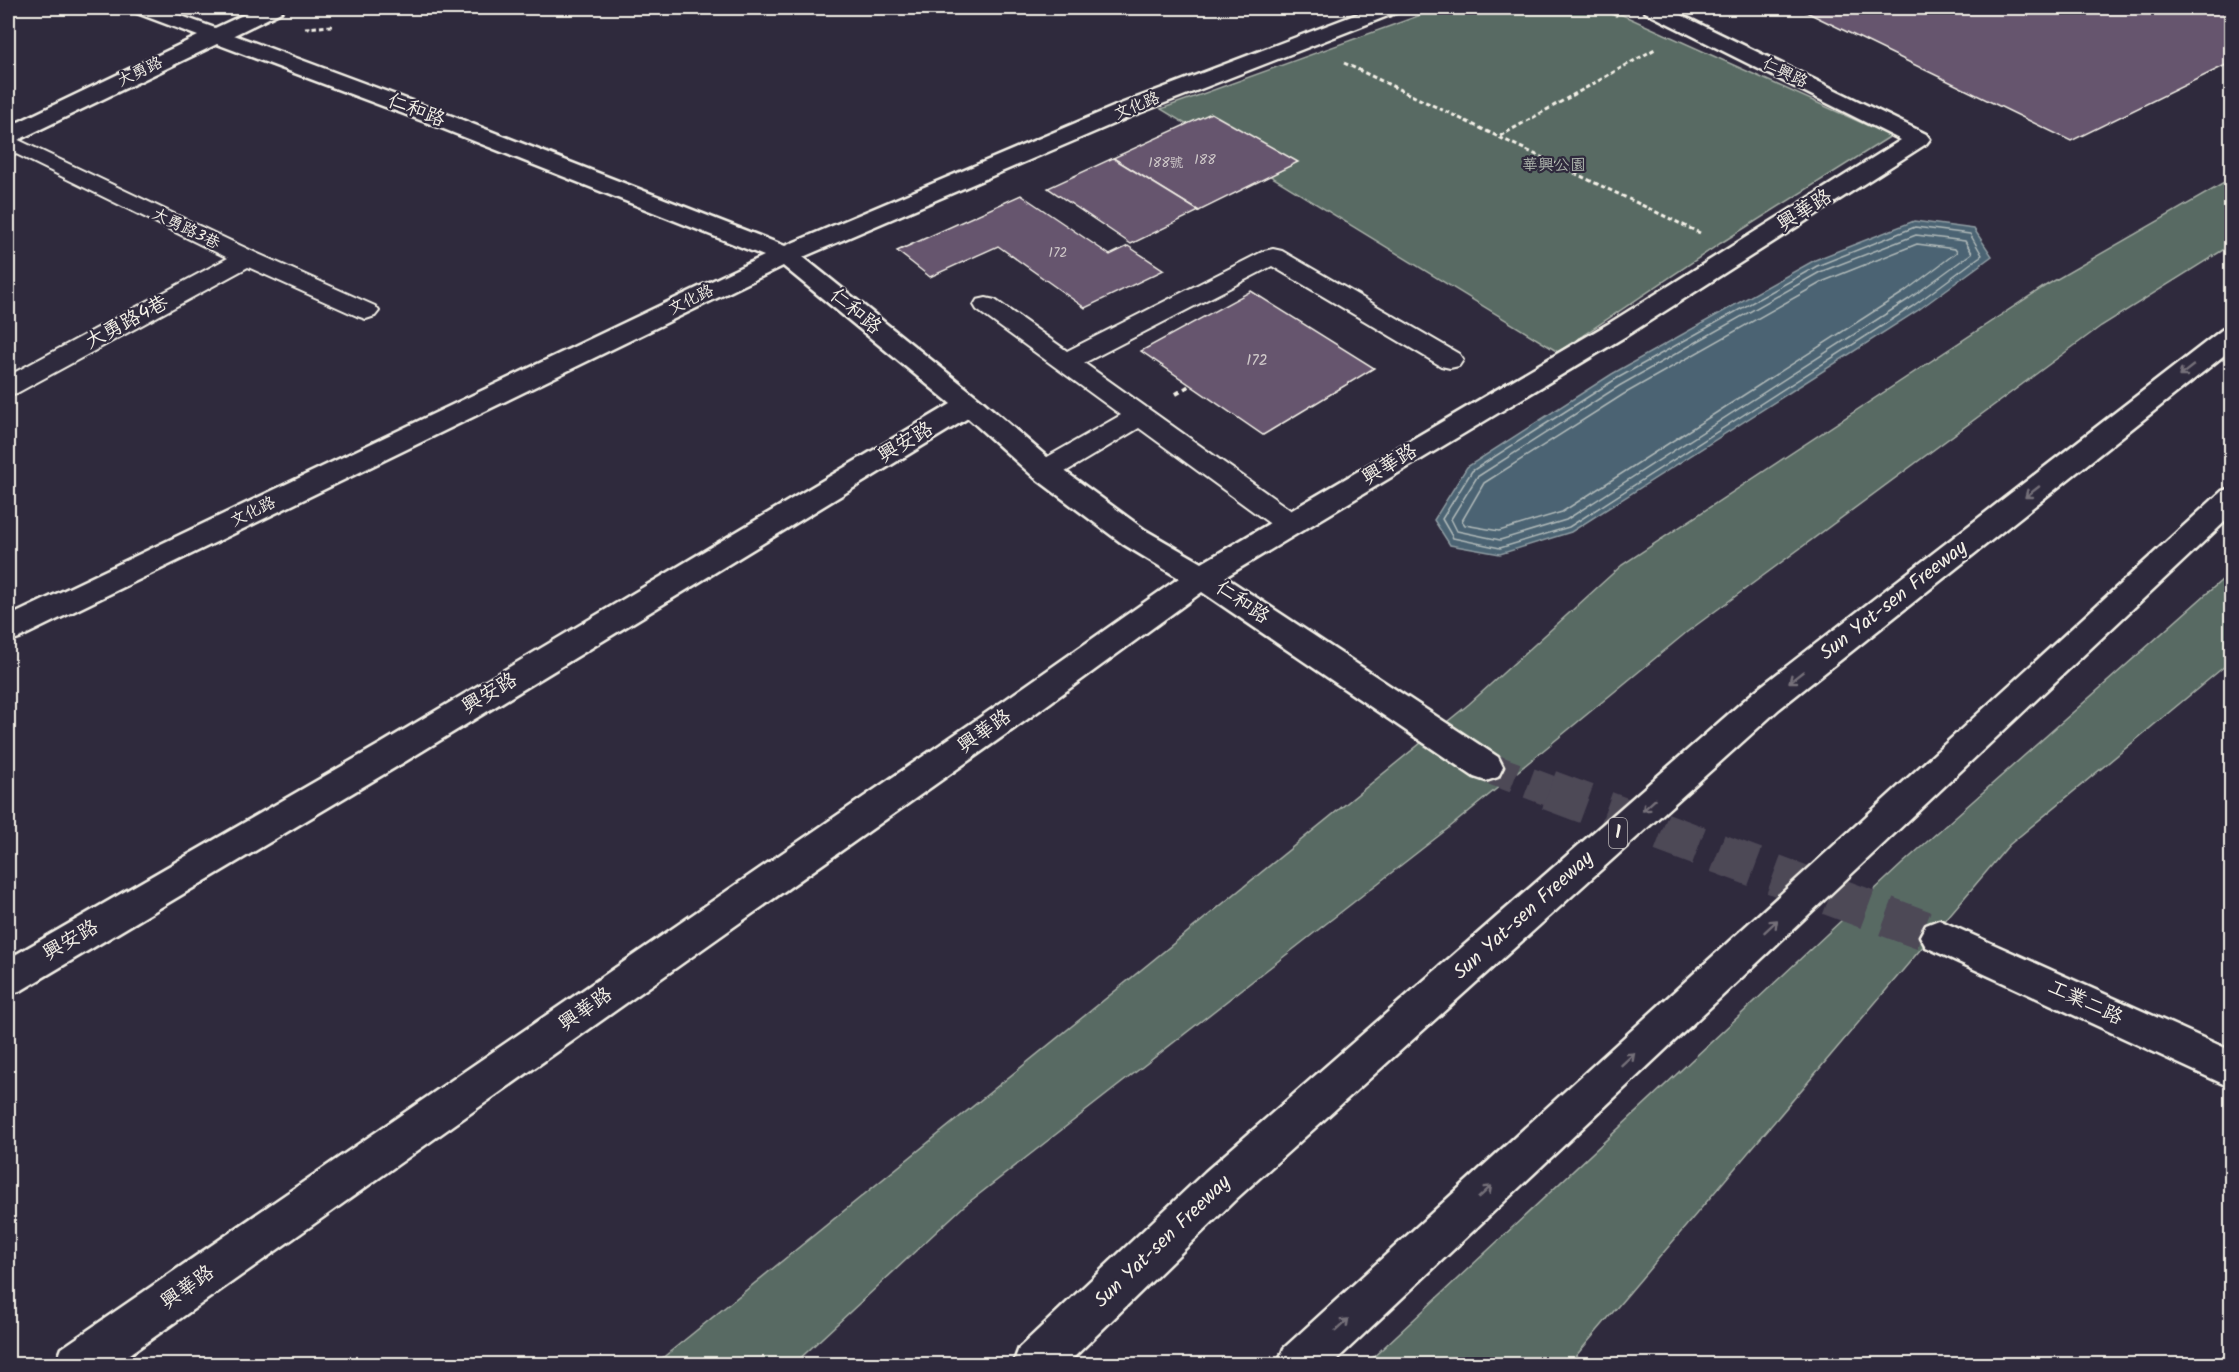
<svg xmlns="http://www.w3.org/2000/svg" width="2239" height="1372" viewBox="0 0 2239 1372" font-family="Kalam,'LXGW WenKai TC',sans-serif">
  <style>
    .green { fill: #596b64; stroke: #a6aea6; stroke-width: 1.5 }
    .water { fill: #4b6473; stroke: #8f9ca2; stroke-width: 1.5 }
    .lines { fill: none; stroke-linecap: round; stroke-linejoin: round }
    .shore { stroke: #b0b9b9; stroke-width: 1.5 }
    .building { fill: #66546e; stroke: #f4f1e8; stroke-width: 1.5 }
    .street-tunnel-far1 { stroke: #4d4857; stroke-width: 31; stroke-dasharray: 31 15; stroke-linecap: butt }
    .street-tunnel { stroke: #4d4857; stroke-width: 40; stroke-dasharray: 40 20; stroke-linecap: butt }
    .lane-casing { stroke: #f4f1e8; stroke-width: 4 }
    .street-casing { stroke: #f4f1e8; stroke-width: 5 }
    .highway-casing { stroke: #f4f1e8; stroke-width: 5 }
    .path-far1 { stroke: #f4f1e8; stroke-width: 3; stroke-dasharray: 4.5 3; stroke-linecap: butt }
    .path { stroke: #f4f1e8; stroke-width: 4; stroke-dasharray: 5 4.5; stroke-linecap: butt }
    .lane { fill: #2f2a3d; fill-rule: evenodd }
    .street { fill: #2f2a3d; fill-rule: evenodd }
    .highway { fill: #2f2a3d; fill-rule: evenodd }
    .oneway { stroke: #747079 }
    .labels { text-anchor: middle; dominant-baseline: central; stroke-width: 4.5; stroke-linejoin: round; paint-order: stroke }
    .far-number-label { font-size: 14px; fill: #d0caca }
    .far-street-label { font-size: 16px; fill: #f4f1e8; stroke: #2f2a3d }
    .far-park-label { font-size: 16px; fill: #aeb5ad; stroke: #2f2a3d }
    .number-label { font-size: 16px; fill: #d0caca }
    .shield { fill: #2f2a3d; stroke: #b9b5b5; stroke-width: 1.5 }
    .shield-label { font-size: 18px; font-weight: bold; fill: #f4f1e8 }
    .street-label { font-size: 20px; fill: #f4f1e8; stroke: #2f2a3d }
  </style>
  <rect width="100%" height="100%" fill="#2f2a3d"/>
  <filter id="ink" filterUnits="userSpaceOnUse"><feTurbulence type="fractalNoise" baseFrequency=".0167" numOctaves="2"/><feDisplacementMap in="SourceGraphic" scale="12" xChannelSelector="R" yChannelSelector="G"/><feConvolveMatrix kernelMatrix="1 2 1 2 8 2 1 2 1" color-interpolation-filters="sRGB"/></filter>
  <g filter="url(#ink)">
    <g class="green">
      <polygon points="1440,8 1607,8 1891,136 1721,243 1558,352 1161,109"/>
      <polygon points="2231,179 2231,245 2101,326 1687,632 1450,827 964,1206 794,1364 655,1364 1469,704 1622,565 2045,286"/>
      <polygon points="2231,572 2231,661 2009,845 1569,1364 1366,1364 1902,864"/>
    </g>
    <polygon class="water" points="1914,221 1974,229 1992,256 1917,311 1571,532 1500,554 1450,545 1434,520 1467,467 1612,374 1815,260"/>
    <g class="lines">
      <g class="shore">
        <polygon points="1915,227 1970,234 1982,255 1913,306 1569,527 1500,548 1453,538 1442,519 1472,471 1616,379 1817,266"/>
        <polygon points="1916,235 1965,241 1972,253 1909,299 1566,520 1500,540 1457,531 1451,519 1477,477 1619,386 1820,272"/>
        <polygon points="1917,244 1955,249 1957,252 1904,292 1562,512 1499,531 1465,525 1462,521 1484,483 1624,394 1824,281"/>
      </g>
    </g>
    <g class="building">
      <polygon points="1798,8 2232,8 2232,62 2071,141"/>
      <polygon points="1211,113 1298,162 1199,211 1113,158"/>
      <polygon points="1113,158 1199,211 1131,244 1048,188"/>
      <polygon points="1021,195 1110,255 1128,246 1164,270 1085,308 998,246 930,277 897,251"/>
      <polygon points="1251,291 1374,368 1263,435 1141,351"/>
    </g>
    <g class="lines">
      <polyline class="street-tunnel-far1" points="1486,767 1553,792"/>
      <polyline class="street-tunnel" points="1549,790 1939,936"/>
      <g class="lane-casing">
        <g id="lane">
          <polygon points="8,135 256,253 375,306 379,311 375,316 366,319 357,316 248,267 17,393 8,395 8,376 228,258 8,150"/>
          <polygon points="1273,249 1282,251 1459,354 1463,360 1459,366 1450,368 1441,366 1272,266 1084,363 1300,517 1304,524 1300,531 1290,534 1280,531 1139,428 1055,478 1045,480 1035,478 1031,471 1035,464 1121,415 977,310 974,305 977,300 986,298 995,300 1067,351 1264,251"/>
        </g>
      </g>
      <g class="street-casing">
        <g id="street">
          <polygon points="131,8 159,8 215,28 258,8 284,8 281,12 234,35 452,116 785,246 1118,105 1373,8 1401,8 1398,12 1134,115 803,257 980,399 1055,464 1145,530 1202,563 1608,324 1901,140 1645,12 1642,8 1667,8 1926,134 1930,139 1926,144 1626,336 1225,577 1498,757 1503,767 1498,777 1486,781 1474,777 1202,592 1029,718 116,1364 56,1364 62,1348 1005,700 1179,578 1123,544 1035,478 968,418 406,761 22,990 8,995 8,959 382,743 951,404 783,266 19,638 8,642 8,617 764,256 436,126 217,44 16,141 8,143 8,127 198,36 134,12"/>
          <polygon points="1939,920 2232,1051 2232,1088 1926,947 1920,936 1926,925"/>
        </g>
      </g>
      <g class="highway-casing">
        <g id="highway">
          <polygon points="2232,327 2232,349 1779,709 1235,1200 1067,1364 1013,1364 1019,1348 1205,1172 1755,691 2223,329"/>
          <polygon points="2232,488 2232,515 1332,1364 1278,1364 1284,1348 2222,491"/>
        </g>
      </g>
      <g class="path-far1">
        <polyline points="1599,8 1618,16"/>
        <polyline points="305,28 332,26"/>
        <polyline points="1344,63 1700,233"/>
        <polyline points="1500,136 1655,49"/>
      </g>
      <polyline class="path" points="1176,394 1191,385"/>
      <use href="#lane" class="lane"/>
      <use href="#street" class="street"/>
      <use href="#highway" class="highway"/>
    </g>
    <defs><path id="oneway-shaft" d="M-6 0H5M1.5-3L5.5 0L1.5 3" fill="none" stroke-width="1.6" stroke-linecap="round" stroke-linejoin="round" transform="scale(1.5)"/></defs>
    <g class="oneway">
      <use href="#oneway-shaft" transform="translate(2186 371) rotate(142)"/>
      <use href="#oneway-shaft" transform="translate(2032 492) rotate(142)"/>
      <use href="#oneway-shaft" transform="translate(1796 677) rotate(142)"/>
      <use href="#oneway-shaft" transform="translate(1649 805) rotate(138)"/>
      <use href="#oneway-shaft" transform="translate(1771 926) rotate(-43)"/>
      <use href="#oneway-shaft" transform="translate(1628 1059) rotate(-43)"/>
      <use href="#oneway-shaft" transform="translate(1485 1192) rotate(-43)"/>
      <use href="#oneway-shaft" transform="translate(1342 1325) rotate(-43)"/>
    </g>
  </g>
  <g class="labels">
    <g class="far-number-label">
      <text x="1205" y="160">188</text>
      <text x="1166" y="163">188號</text>
      <text x="1058" y="253">172</text>
    </g>
    <g class="far-street-label">
      <text transform="translate(140 72) rotate(-26)">大勇路</text>
      <text transform="translate(1785 73) rotate(26)">仁興路</text>
      <text transform="translate(1137 106) rotate(-22)">文化路</text>
      <text transform="translate(186 229) rotate(26)">大勇路3巷</text>
      <text transform="translate(691 300) rotate(-26)">文化路</text>
      <text transform="translate(253 512) rotate(-26)">文化路</text>
    </g>
    <g class="far-park-label">
      <text x="1554" y="165">華興公園</text>
    </g>
    <g class="number-label">
      <text x="1257" y="360">172</text>
    </g>
    <rect class="shield" x="1609" y="818" width="18" height="30" rx="4.5"/>
    <g class="shield-label">
      <text x="1618" y="833">1</text>
    </g>
    <g class="street-label">
      <text transform="translate(416 111) rotate(21)">仁和路</text>
      <text transform="translate(1805 211) rotate(-32)">興華路</text>
      <text transform="translate(855 312) rotate(39)">仁和路</text>
      <text transform="translate(127 323) rotate(-28)">大勇路4巷</text>
      <text transform="translate(906 443) rotate(-31)">興安路</text>
      <text transform="translate(1390 465) rotate(-31)">興華路</text>
      <text transform="translate(1894 601) rotate(-38)">Sun Yat-sen Freeway</text>
      <text transform="translate(1242 603) rotate(34)">仁和路</text>
      <text transform="translate(490 694) rotate(-31)">興安路</text>
      <text transform="translate(985 732) rotate(-35)">興華路</text>
      <text transform="translate(1524 916) rotate(-42)">Sun Yat-sen Freeway</text>
      <text transform="translate(71 941) rotate(-30)">興安路</text>
      <text transform="translate(2085 1003) rotate(25)">工業二路</text>
      <text transform="translate(586 1010) rotate(-35)">興華路</text>
      <text transform="translate(1163 1242) rotate(-44)">Sun Yat-sen Freeway</text>
      <text transform="translate(188 1288) rotate(-35)">興華路</text>
    </g>
  </g>
  <rect width="2239" height="1372" fill="none" stroke="#2f2a3d" stroke-width="30"/>
  <rect x="15" y="15" width="2209" height="1342" fill="none" stroke="#f4f1e8" stroke-width="2" filter="url(#ink)"/>
</svg>
